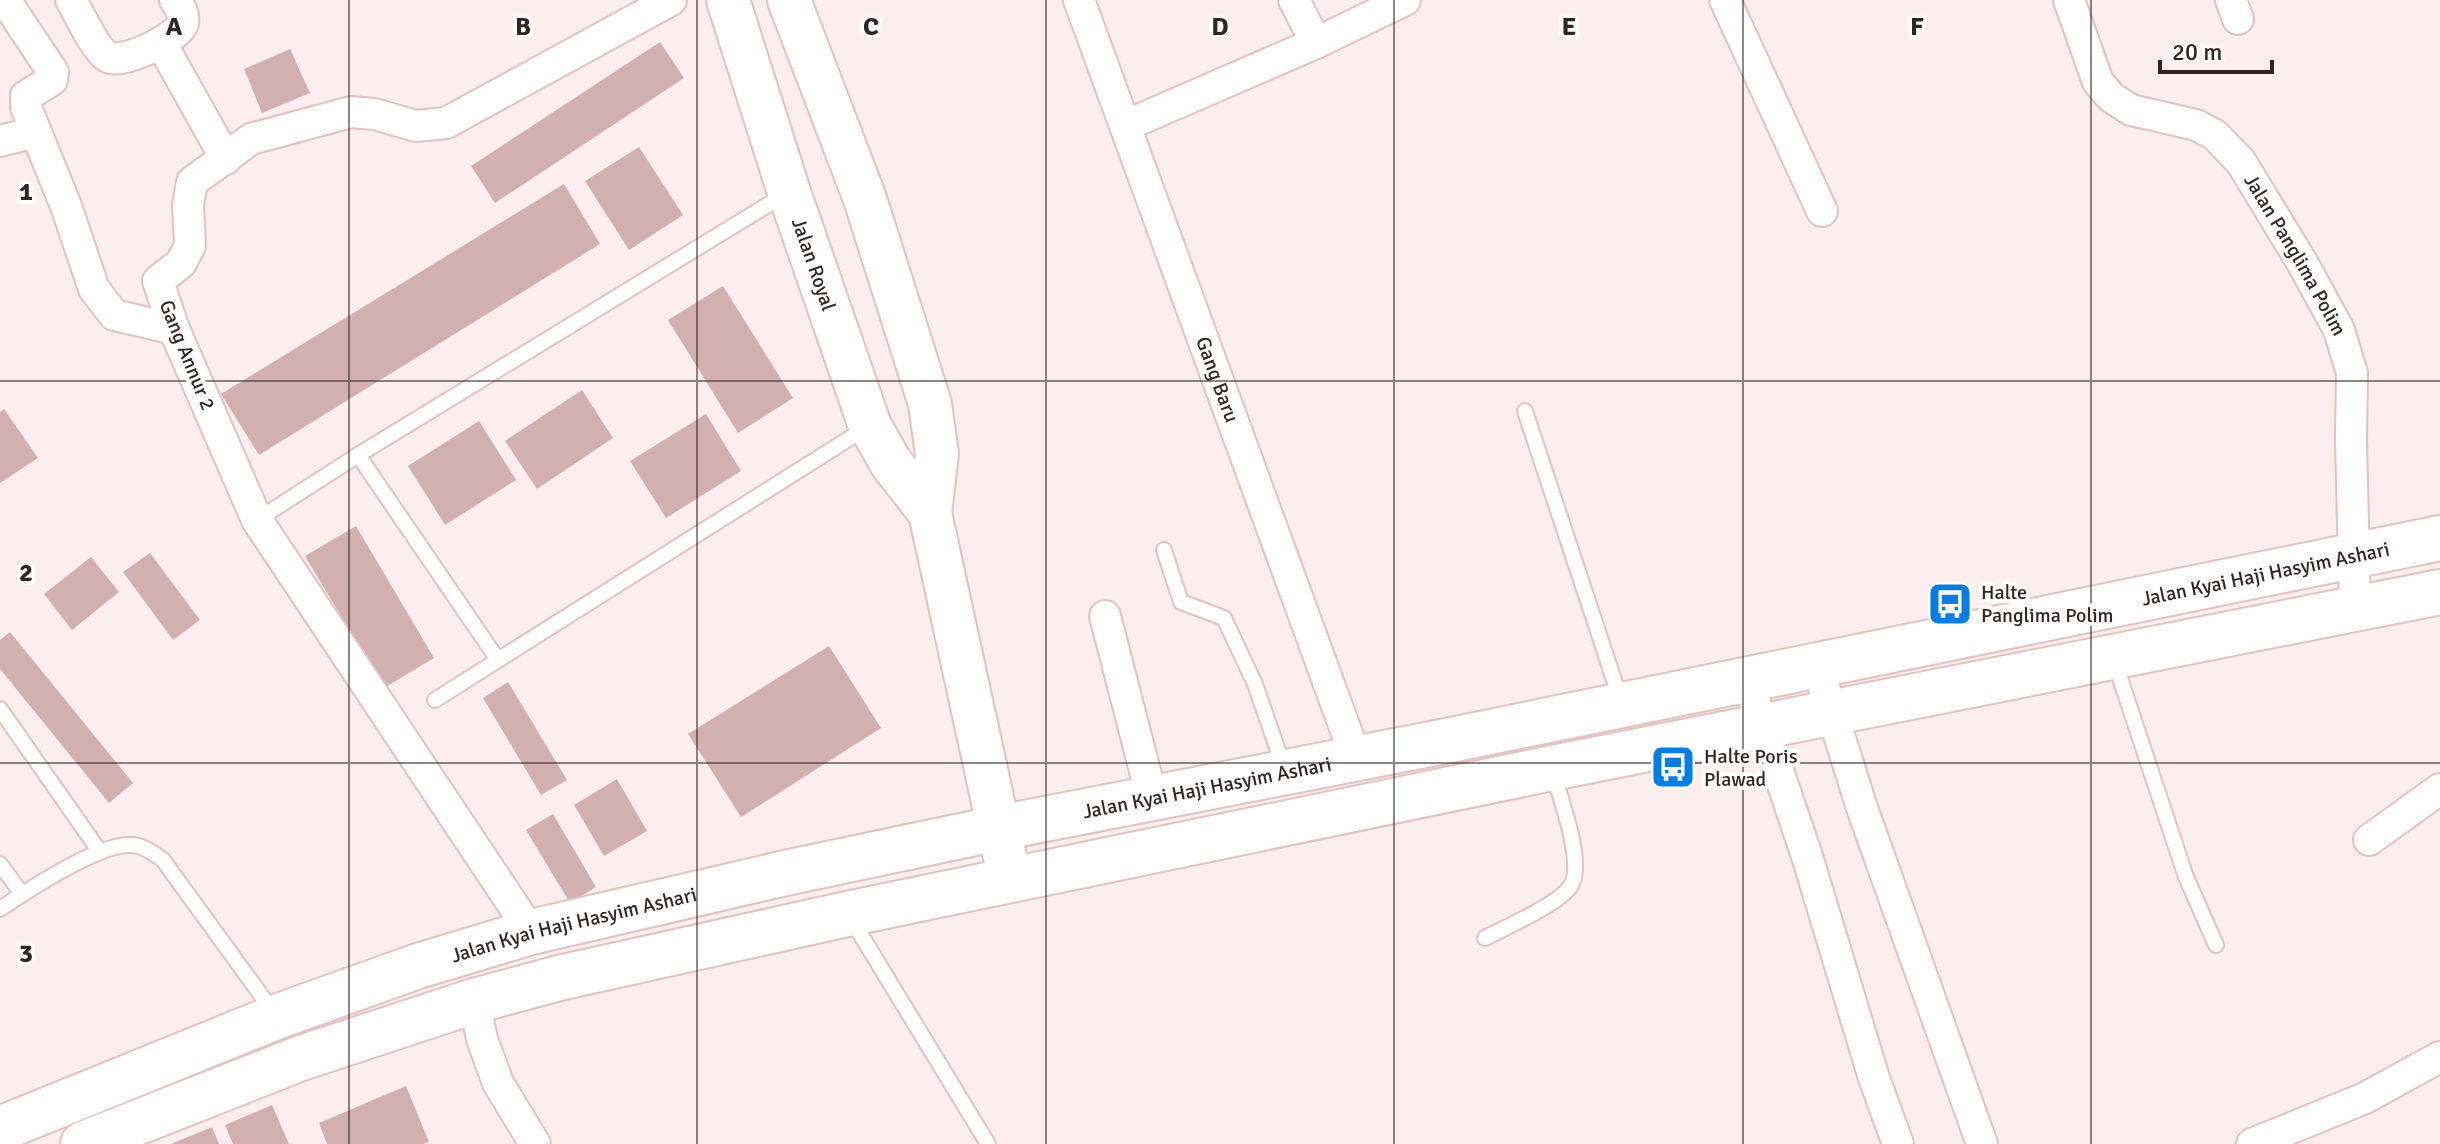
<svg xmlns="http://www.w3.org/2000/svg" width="2440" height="1144" viewBox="0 0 2440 1144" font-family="Signika,sans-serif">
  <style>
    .building { fill: #d1b0af }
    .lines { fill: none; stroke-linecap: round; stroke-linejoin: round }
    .lane-casing { stroke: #e3c1c0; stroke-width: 18 }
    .street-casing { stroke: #e3c1c0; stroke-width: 34 }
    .secondary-casing { stroke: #e3c1c0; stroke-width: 46 }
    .primary-casing { stroke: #e3c1c0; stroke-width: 48 }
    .lane { stroke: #fff; stroke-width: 14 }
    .street { stroke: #fff; stroke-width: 30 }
    .secondary { stroke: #fff; stroke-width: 42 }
    .primary { stroke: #fff; stroke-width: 44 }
    .grid { fill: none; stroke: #312524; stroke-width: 2; stroke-opacity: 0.55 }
    .labels { text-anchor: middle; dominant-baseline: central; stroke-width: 8; stroke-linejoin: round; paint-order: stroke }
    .street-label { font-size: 20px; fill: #312524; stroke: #fff }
    .poi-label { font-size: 20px; fill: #312524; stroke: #fff; text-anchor: start }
    .grid-label { font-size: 26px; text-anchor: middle; font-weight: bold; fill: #312524; stroke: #fff; stroke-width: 8; stroke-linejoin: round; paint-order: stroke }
  </style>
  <rect width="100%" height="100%" fill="#fceeee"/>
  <g class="building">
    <polygon points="660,42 684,78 495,203 471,166"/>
    <polygon points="290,49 310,93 262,113 244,69"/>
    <polygon points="639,147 683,215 629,250 585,181"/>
    <polygon points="564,184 600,244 259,455 221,394"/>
    <polygon points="723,286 793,398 738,433 668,320"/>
    <polygon points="582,390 613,438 537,489 505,441"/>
    <polygon points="4,409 38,458 0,483 0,412"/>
    <polygon points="706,414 741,471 666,518 630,461"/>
    <polygon points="479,421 516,480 445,525 408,466"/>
    <polygon points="356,526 434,658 384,688 305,556"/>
    <polygon points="150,553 200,620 173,640 123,572"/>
    <polygon points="91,557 119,592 72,630 44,594"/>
    <polygon points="10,632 133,783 109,803 0,669 0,640"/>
    <polygon points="829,646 881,728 741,817 688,734"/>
    <polygon points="508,682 567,780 541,795 483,698"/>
    <polygon points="617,779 647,831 604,856 574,805"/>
    <polygon points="553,814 596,887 570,903 526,830"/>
    <polygon points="406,1086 429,1142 423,1144 327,1144 319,1123"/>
    <polygon points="272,1105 289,1144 233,1144 225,1125"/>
    <polygon points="212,1127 219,1144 171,1144"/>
  </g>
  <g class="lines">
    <g class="lane-casing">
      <g id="lane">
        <polyline points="1525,411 1621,701"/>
        <polyline points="358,455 498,660 866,428"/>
        <polyline points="257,520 358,455 784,195"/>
        <polyline points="1164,550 1181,602 1224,618 1255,684 1284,768"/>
        <polyline points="2115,663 2186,877 2216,945"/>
        <polyline points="435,700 498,660"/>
        <polyline points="0,709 100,852"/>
        <polyline points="0,864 22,894"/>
        <path d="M0,909C28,890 97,845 129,845C142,844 153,853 163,860L274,1013"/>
        <polyline points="850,917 988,1144"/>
        <path d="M1485,938C1506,927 1557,905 1570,887C1586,866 1560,797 1553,773"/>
      </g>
    </g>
    <g class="street-casing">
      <g id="street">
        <polyline points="5,0 53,72 52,80 26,96 26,107 36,132"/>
        <path d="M71,0C79,13 95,50 108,57C122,65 178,38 183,23C185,15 180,7 175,0"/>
        <path id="s1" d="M1079,0L1356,758"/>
        <polyline points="1294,0 1316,43"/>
        <polyline points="1725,0 1822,211"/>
        <path id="s2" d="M2069,0L2098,82L2111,97L2131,110L2196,125L2215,135L2241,162L2303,264L2339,330L2352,373L2351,440L2355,607"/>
        <polyline points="2231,0 2238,19"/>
        <polyline points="161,43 226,159"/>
        <polyline points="1127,125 1316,43 1405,0"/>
        <polyline points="0,141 36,132 66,206 94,289 114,315 174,329"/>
        <polyline points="1105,616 1152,798"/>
        <polyline points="1817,665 1862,808 1982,1144"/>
        <polyline points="1747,679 1806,853 1874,1078 1898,1144"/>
        <polyline points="2369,840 2440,789"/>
        <polyline points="531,932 257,520 174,329 158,281 181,263 190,246 188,205 192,182 251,139 351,112 374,114 416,126 446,123 671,0"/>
        <polyline points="474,1001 482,1039 498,1083 535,1144"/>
        <polyline points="2252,1144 2365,1098 2440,1057"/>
      </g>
    </g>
    <g class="secondary-casing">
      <g id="secondary">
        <path id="s3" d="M728,0L789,192L870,426L891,463L930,513"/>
        <polyline points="789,0 865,199 930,404 937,454 930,513 1010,880"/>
      </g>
    </g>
    <g class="primary-casing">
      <g id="primary">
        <path id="s4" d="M0,1129L276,1017L418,966L531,932L790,872L999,828L1446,741L2440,538"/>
        <polyline points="83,1144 301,1058 474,1001 559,978 847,914 1552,768 2440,592"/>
      </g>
    </g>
    <use href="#lane" class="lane"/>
    <use href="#street" class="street"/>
    <use href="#secondary" class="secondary"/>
    <use href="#primary" class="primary"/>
  </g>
  <path class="grid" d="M349,0V1144M697,0V1144M1046,0V1144M1394,0V1144M1743,0V1144M2091,0V1144M0,381H2440M0,763H2440"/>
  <defs>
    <g id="bus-square" transform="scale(2.3)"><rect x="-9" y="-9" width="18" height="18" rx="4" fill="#017ee5" stroke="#fff"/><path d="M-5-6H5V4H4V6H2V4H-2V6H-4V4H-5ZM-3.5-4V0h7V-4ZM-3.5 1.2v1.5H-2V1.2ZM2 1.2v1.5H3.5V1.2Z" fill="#fff"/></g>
  </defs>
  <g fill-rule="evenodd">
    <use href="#bus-square" x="1950" y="604"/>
    <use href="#bus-square" x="1673" y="767"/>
  </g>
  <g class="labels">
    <g class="street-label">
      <text stroke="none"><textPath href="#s2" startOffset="364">Jalan Panglima Polim</textPath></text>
      <text stroke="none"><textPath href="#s3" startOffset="278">Jalan Royal</textPath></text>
      <text transform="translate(187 355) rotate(68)">Gang Annur 2</text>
      <text stroke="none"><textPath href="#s1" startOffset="404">Gang Baru</textPath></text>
      <text stroke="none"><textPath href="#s4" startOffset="2338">Jalan Kyai Haji Hasyim Ashari</textPath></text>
      <text stroke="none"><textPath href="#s4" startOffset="1258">Jalan Kyai Haji Hasyim Ashari</textPath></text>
      <text stroke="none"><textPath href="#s4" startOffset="610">Jalan Kyai Haji Hasyim Ashari</textPath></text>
    </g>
    <g class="poi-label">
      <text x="1981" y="592">Halte<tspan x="1981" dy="23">Panglima Polim</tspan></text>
      <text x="1704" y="756">Halte Poris<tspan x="1704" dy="23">Plawad</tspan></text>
    </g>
  </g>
  <g class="grid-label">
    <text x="174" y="35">A</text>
    <text x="523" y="35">B</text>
    <text x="871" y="35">C</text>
    <text x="1220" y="35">D</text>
    <text x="1569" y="35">E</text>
    <text x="1917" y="35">F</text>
    <text x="26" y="200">1</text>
    <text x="26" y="581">2</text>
    <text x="26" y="962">3</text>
  </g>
  <path d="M2160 60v12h112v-12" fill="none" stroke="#312524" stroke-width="4"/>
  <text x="2172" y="60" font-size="24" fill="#312524" stroke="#ffffff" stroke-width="6" paint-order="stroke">20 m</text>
</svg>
